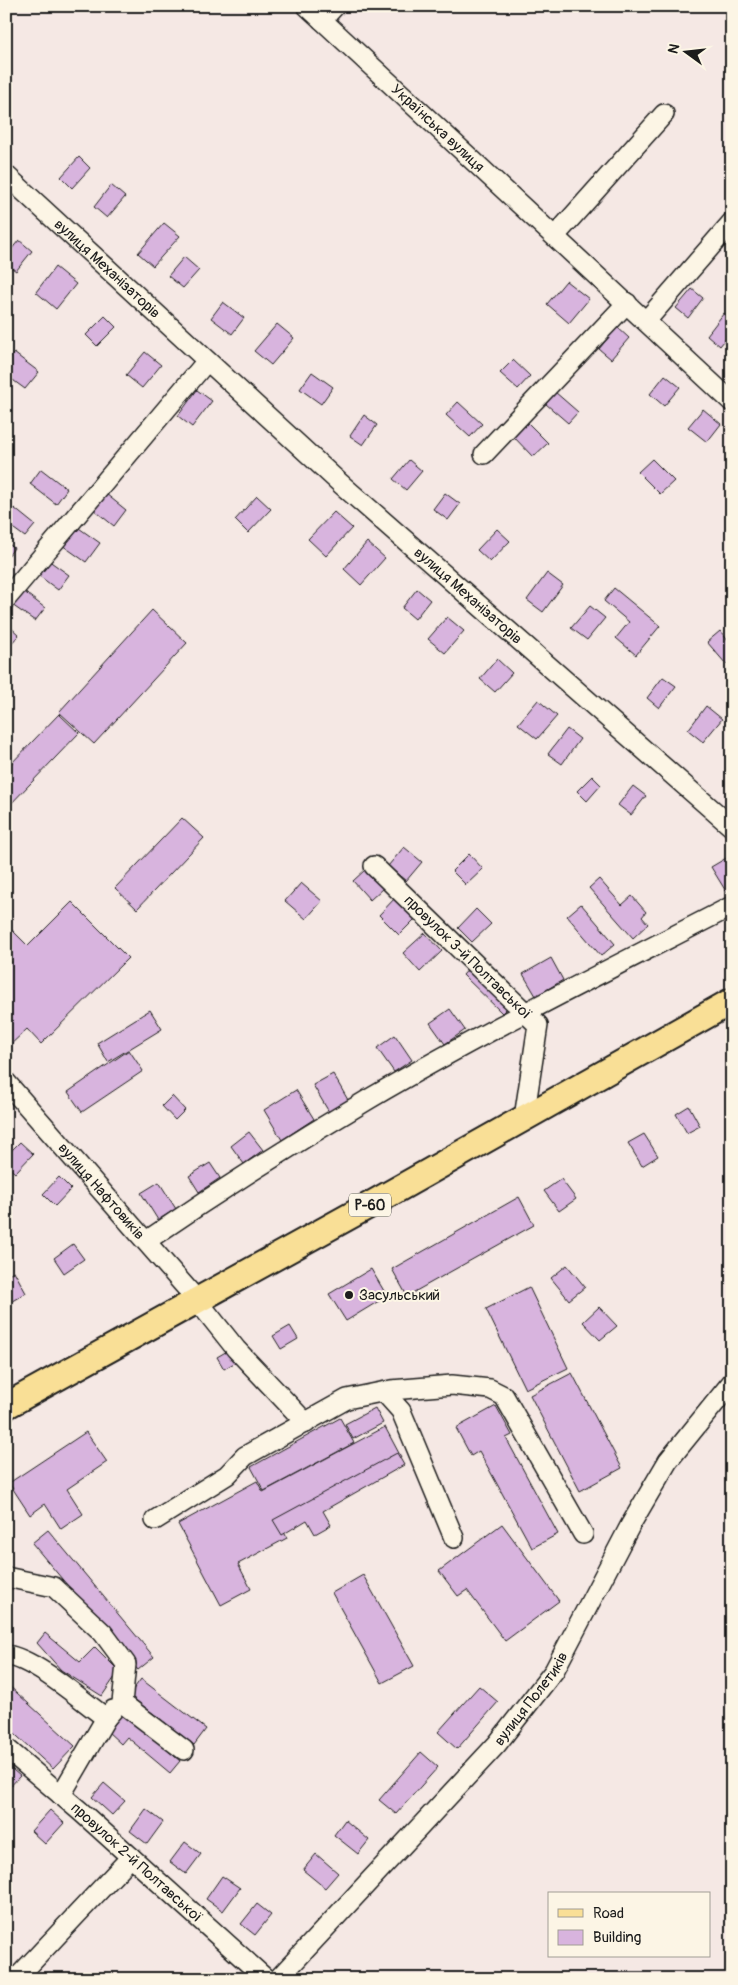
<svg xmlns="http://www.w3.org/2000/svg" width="738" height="1985" viewBox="0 0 738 1985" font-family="Pangolin,sans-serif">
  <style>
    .building { fill: #d8b4de; stroke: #1c1c1c }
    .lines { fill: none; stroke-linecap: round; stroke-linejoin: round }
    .minor-casing { stroke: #1c1c1c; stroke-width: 22 }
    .major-casing { stroke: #1c1c1c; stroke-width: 29 }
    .minor { stroke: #fcf5e5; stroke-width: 19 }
    .major { stroke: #f9df96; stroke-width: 25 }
    .poi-dot { fill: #1c1c1c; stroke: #fcf5e5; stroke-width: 2 }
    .labels { text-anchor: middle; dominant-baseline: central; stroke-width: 4; stroke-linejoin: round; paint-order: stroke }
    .shield { fill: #fcf5e5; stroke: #5f5d58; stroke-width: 1 }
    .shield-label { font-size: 14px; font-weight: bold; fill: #1c1c1c }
    .street-label { font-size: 15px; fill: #1c1c1c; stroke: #fcf5e5 }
    .poi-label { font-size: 15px; fill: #1c1c1c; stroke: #fcf5e5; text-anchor: start }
  </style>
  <rect width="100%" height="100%" fill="#f5e8e4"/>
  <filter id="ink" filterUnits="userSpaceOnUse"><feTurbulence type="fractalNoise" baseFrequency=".02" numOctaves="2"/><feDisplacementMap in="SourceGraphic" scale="10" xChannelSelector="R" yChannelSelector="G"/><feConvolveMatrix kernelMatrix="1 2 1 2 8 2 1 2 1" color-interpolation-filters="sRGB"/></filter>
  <g filter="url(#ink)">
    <g class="building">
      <polygon points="79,157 90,168 72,188 61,177"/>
      <polygon points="111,185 125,197 107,218 94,207"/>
      <polygon points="164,223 180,236 153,266 138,253"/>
      <polygon points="19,240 32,251 16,271 6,264 6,256"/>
      <polygon points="184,257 199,270 183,288 168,276"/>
      <polygon points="55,267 76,284 56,309 36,292"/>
      <polygon points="566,281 589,299 569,323 547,304"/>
      <polygon points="692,289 703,298 688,318 676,308"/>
      <polygon points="223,302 244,318 232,334 211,318"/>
      <polygon points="724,313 732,319 732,331 720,346 707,335"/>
      <polygon points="105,316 116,327 97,346 86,335"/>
      <polygon points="277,324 294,338 271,365 254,351"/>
      <polygon points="617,327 629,338 611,359 599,349"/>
      <polygon points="145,352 161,365 142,388 126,375"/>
      <polygon points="14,353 39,372 25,389 6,375 6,362"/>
      <polygon points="513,360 530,376 518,389 500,373"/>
      <polygon points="312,372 333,387 321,404 300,389"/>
      <polygon points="665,375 680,387 664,406 650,394"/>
      <polygon points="197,390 212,401 192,427 178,416"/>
      <polygon points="555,392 578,412 568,423 546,404"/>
      <polygon points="458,402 482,424 470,437 446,415"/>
      <polygon points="703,409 721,424 707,442 688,427"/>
      <polygon points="364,415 377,425 363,445 350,436"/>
      <polygon points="526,421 548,443 533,457 512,435"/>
      <polygon points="652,459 674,481 660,494 638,472"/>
      <polygon points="409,460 422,471 406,490 393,479"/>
      <polygon points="41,469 67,489 56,504 30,484"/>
      <polygon points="445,493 460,504 448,520 433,509"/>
      <polygon points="106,494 126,510 114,526 93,509"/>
      <polygon points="257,496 271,509 248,533 235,520"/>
      <polygon points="14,508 35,525 25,537 6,523 6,518"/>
      <polygon points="334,512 352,528 326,556 308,539"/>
      <polygon points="76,526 100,543 86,562 62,545"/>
      <polygon points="497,529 510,541 490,562 477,550"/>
      <polygon points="6,542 14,548 6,559"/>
      <polygon points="367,542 385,558 361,585 344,569"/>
      <polygon points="48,560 69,575 58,590 38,575"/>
      <polygon points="547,573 563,585 543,612 527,600"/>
      <polygon points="614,588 660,626 636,655 616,638 629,622 604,601"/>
      <polygon points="417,589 430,600 415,619 402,608"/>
      <polygon points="23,591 45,608 35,621 12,605"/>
      <polygon points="590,606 605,618 587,640 571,628"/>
      <polygon points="152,610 187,643 94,744 59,712"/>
      <polygon points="447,617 464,631 445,653 428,639"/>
      <polygon points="6,623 19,635 8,647 6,645"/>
      <polygon points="720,631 732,645 732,659 726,664 707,642"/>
      <polygon points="497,659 512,673 495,692 480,679"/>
      <polygon points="663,677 676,686 659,708 647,698"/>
      <polygon points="538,700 557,716 537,739 518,724"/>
      <polygon points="706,706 722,719 703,742 688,730"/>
      <polygon points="59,714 79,733 6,809 6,769"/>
      <polygon points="567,729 580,739 562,764 548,754"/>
      <polygon points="592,776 601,785 587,801 577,791"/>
      <polygon points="633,786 646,796 631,815 618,805"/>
      <polygon points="182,818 204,838 137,909 115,888"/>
      <polygon points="404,847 422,862 406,881 388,866"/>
      <polygon points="469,854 483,869 466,885 452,871"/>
      <polygon points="728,857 732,863 732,890 727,893 711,867"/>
      <polygon points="366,869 383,888 370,900 353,881"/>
      <polygon points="599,879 622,905 632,896 646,912 642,917 648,924 633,938 589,888"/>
      <polygon points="301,883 322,901 306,919 285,901"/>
      <polygon points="396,897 417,917 399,935 379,915"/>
      <polygon points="72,902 128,958 41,1044 27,1029 6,1049 6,968 12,962 6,957 6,936 12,930 28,946"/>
      <polygon points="581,904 615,944 601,956 567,916"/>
      <polygon points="476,909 491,924 472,942 458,928"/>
      <polygon points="425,933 442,951 420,972 403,953"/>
      <polygon points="551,958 563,980 536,996 523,974"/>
      <polygon points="471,966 510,1005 502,1013 463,975"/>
      <polygon points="450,1009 465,1030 445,1044 430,1023"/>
      <polygon points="150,1010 162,1029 108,1062 97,1043"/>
      <polygon points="395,1035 412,1060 394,1072 377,1048"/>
      <polygon points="129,1050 143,1071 82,1112 68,1092"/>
      <polygon points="333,1074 348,1100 329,1112 313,1085"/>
      <polygon points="296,1090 314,1119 282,1140 264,1110"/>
      <polygon points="172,1096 185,1110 175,1120 162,1106"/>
      <polygon points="689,1106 700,1126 687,1133 676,1114"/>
      <polygon points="249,1132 263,1150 244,1164 231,1146"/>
      <polygon points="644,1134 658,1156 642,1166 628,1143"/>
      <polygon points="20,1142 33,1154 15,1173 6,1165 6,1156"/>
      <polygon points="210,1163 220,1178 199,1192 189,1176"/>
      <polygon points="59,1177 71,1189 55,1206 43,1194"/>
      <polygon points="561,1179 576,1199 559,1211 544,1191"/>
      <polygon points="159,1182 176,1209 158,1220 141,1193"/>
      <polygon points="519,1197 534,1225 407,1296 392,1269"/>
      <polygon points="73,1244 84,1259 64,1273 54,1258"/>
      <polygon points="567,1265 585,1287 569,1300 551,1278"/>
      <polygon points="371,1269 387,1296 346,1321 329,1294"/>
      <polygon points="14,1271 26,1293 7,1304 6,1275"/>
      <polygon points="529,1287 568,1368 525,1389 486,1309"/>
      <polygon points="599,1307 617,1326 600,1340 583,1322"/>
      <polygon points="290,1326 298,1339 281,1349 273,1336"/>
      <polygon points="229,1350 236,1362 224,1369 217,1357"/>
      <polygon points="572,1373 622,1468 580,1491 530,1395"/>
      <polygon points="496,1406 512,1435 506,1438 558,1534 532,1548 479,1451 471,1456 456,1428"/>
      <polygon points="375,1408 383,1423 353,1439 345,1424"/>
      <polygon points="340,1418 354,1443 264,1491 251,1467"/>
      <polygon points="385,1427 401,1457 279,1522 287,1538 238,1564 251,1589 221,1605 178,1524 257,1481 263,1492"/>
      <polygon points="86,1432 107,1462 67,1489 83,1514 61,1529 45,1504 30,1515 9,1483"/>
      <polygon points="397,1453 404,1465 323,1511 331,1525 315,1534 307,1520 282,1535 273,1520"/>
      <polygon points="502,1524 559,1601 505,1641 467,1590 458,1596 439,1571"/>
      <polygon points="48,1530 154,1657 138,1670 32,1543"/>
      <polygon points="363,1575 414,1666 382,1683 332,1593"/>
      <polygon points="45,1633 80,1662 95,1647 119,1671 102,1696 61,1670 37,1643"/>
      <polygon points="141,1679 206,1729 194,1745 129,1695"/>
      <polygon points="6,1683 75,1746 53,1769 6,1726"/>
      <polygon points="479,1686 498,1702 457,1749 438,1732"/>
      <polygon points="123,1712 180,1761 170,1773 127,1737 121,1744 107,1731"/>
      <polygon points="421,1752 438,1767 396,1814 379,1800"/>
      <polygon points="6,1764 20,1776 6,1791"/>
      <polygon points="104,1783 125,1801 112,1815 92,1797"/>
      <polygon points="146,1809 163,1822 147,1844 130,1831"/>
      <polygon points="50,1810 64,1823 45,1844 31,1831"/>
      <polygon points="345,1820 369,1840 358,1854 334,1835"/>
      <polygon points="185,1842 201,1854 186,1874 170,1862"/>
      <polygon points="316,1854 338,1873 325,1888 303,1870"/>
      <polygon points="222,1876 240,1888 223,1911 206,1899"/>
      <polygon points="257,1904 271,1915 255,1935 241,1924"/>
    </g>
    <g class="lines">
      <g class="minor-casing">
        <g id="minor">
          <path id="s1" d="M307,6L732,402"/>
          <polyline points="322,20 335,6"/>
          <path id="s2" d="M6,175L341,484L732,827"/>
          <polyline points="555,236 664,114"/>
          <polyline points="646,321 732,222"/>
          <polyline points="484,454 627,303"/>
          <polyline points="6,599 207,361"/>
          <path id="s3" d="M374,866L538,1025L524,1118"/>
          <path id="s4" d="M6,1082L197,1300L236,1349L306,1423"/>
          <path d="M146,1241C219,1191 293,1144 369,1099C487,1030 610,969 732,906"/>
          <polyline points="384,1392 401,1411 454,1538"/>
          <polyline points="155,1520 227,1475 245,1456 347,1399 391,1390 452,1385 490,1389 504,1396 583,1534"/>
          <polyline points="6,1577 54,1587 103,1633 126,1664 122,1703 184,1750"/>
          <path d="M6,1655C35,1659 81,1700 106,1718"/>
          <path id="s5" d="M6,1748L80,1811L266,1979"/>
          <polyline points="61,1795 106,1718 113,1710"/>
          <polyline points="16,1979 131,1857"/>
          <path id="s6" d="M278,1979L497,1744L554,1671L631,1524L668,1461L732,1382"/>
        </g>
      </g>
      <g class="major-casing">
        <polyline id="major" points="6,1406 368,1206 732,1001"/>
      </g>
      <use href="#minor" class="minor"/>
      <use href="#major" class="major"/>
    </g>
  </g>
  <circle class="poi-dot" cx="349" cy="1295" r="5"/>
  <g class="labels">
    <rect class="shield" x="349" y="1193.5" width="42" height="23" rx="4"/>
    <g class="shield-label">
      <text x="370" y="1205">Р-60</text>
    </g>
    <g class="street-label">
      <text stroke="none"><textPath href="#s1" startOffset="179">Українська вулиця</textPath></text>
      <text stroke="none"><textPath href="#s2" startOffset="138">вулиця Механізаторів</textPath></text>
      <text stroke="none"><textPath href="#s2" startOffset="625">вулиця Механізаторів</textPath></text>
      <text stroke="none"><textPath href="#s3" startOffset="131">провулок 3-й Полтавської</textPath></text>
      <text stroke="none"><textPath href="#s4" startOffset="145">вулиця Нафтовиків</textPath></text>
      <text stroke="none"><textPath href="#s6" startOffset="378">вулиця Полетиків</textPath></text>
      <text stroke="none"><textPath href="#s5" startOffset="174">провулок 2-й Полтавської</textPath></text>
    </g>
    <g class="poi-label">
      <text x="359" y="1295">Засульський</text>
    </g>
  </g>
  <rect width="738" height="1985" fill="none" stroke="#fcf5e5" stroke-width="25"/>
  <rect x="12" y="12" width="713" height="1960" fill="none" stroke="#1c1c1c" stroke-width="2" filter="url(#ink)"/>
  <rect x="548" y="1892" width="162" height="65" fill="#fcf5e5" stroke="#a29e95"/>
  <rect x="558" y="1909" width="25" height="8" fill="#f9df96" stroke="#a29e95"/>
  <text x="593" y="1918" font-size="15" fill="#1c1c1c">Road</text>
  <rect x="558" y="1930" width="25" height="15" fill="#d8b4de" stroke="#a29e95"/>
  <text x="593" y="1942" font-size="15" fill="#1c1c1c">Building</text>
  <g transform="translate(686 52) rotate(285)" stroke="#fcf5e5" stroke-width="4" paint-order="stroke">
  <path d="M0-4L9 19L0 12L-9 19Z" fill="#1c1c1c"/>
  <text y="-8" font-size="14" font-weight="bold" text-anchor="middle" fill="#1c1c1c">N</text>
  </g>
</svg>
